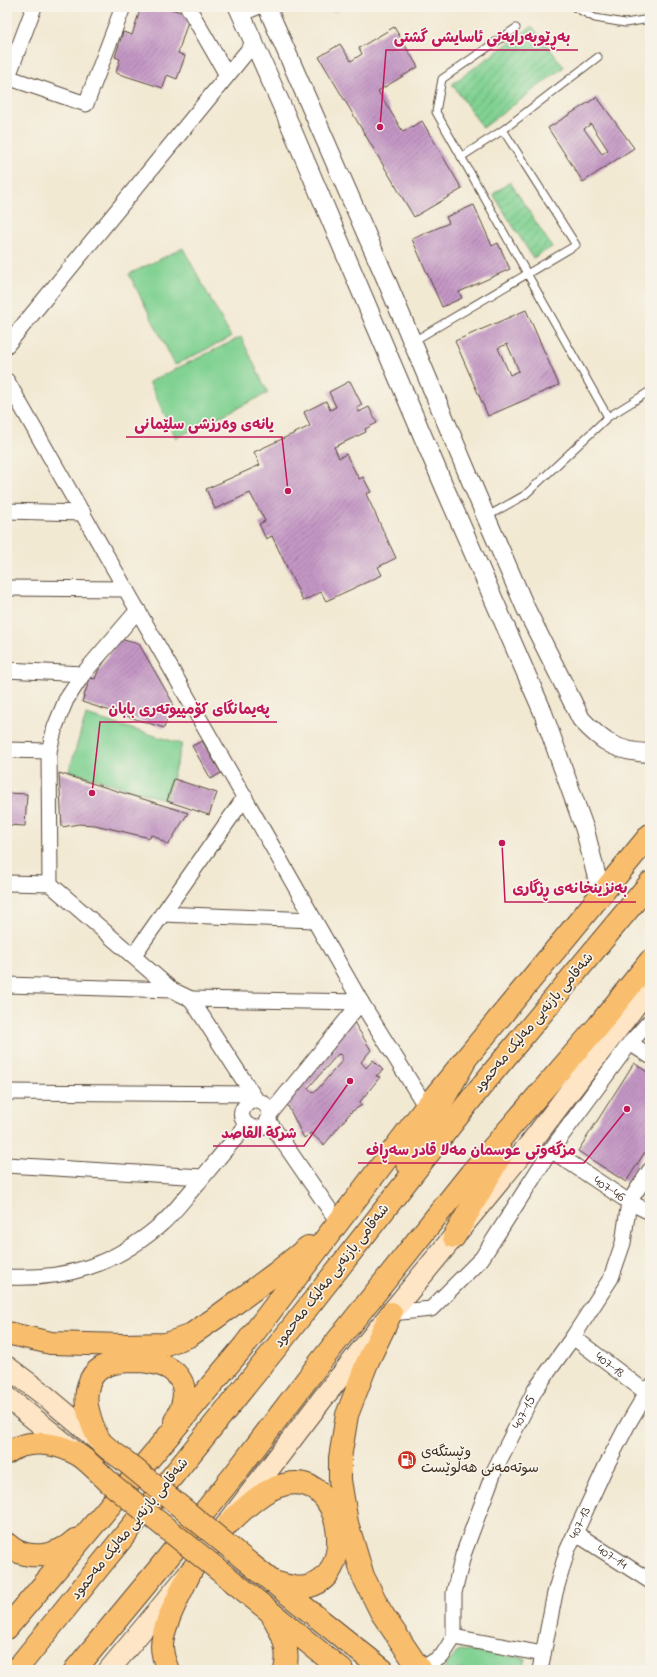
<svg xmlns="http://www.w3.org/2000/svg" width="657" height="1677" viewBox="0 0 657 1677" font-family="'Indie Flower','Playpen Sans Arabic',sans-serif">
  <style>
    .park { fill: #80d192; stroke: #5e7e58 }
    .garden { fill: url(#garden-furrows); stroke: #5e7e58 }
    .building { fill: url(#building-hatch); fill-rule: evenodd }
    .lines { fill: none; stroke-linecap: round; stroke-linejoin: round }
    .service-casing { stroke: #564739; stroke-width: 9 }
    .minor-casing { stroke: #564739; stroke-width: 17 }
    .tertiary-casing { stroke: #564739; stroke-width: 20 }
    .secondary-casing { stroke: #564739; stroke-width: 23 }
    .primary-casing { stroke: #564739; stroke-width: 24 }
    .trunk-casing { stroke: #564739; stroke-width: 24 }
    .service { stroke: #fff; stroke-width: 7 }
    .minor { stroke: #fff; stroke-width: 15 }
    .tertiary { stroke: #fff; stroke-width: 18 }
    .secondary { stroke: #fde5c5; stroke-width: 21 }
    .primary { stroke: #f9be6d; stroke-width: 22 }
    .trunk { stroke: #f9be6d; stroke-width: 22 }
    .primary-bridge-casing { stroke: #564739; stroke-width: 24; stroke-linecap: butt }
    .primary-bridge { stroke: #f9be6d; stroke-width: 22 }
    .labels { text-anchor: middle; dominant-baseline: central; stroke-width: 3.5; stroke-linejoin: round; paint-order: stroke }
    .street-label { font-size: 14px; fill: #3b2a1e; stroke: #f7f3e8 }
    .poi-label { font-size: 14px; fill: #3b2a1e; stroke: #f7f3e8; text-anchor: start }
    .leader { fill: none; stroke: #c2185b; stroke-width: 1.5 }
    .callout-dot { fill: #c2185b; stroke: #f7f3e8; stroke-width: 1.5 }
    .callout-label { font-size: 15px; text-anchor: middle; font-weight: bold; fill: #c2185b; stroke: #f7f3e8; stroke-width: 3.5; stroke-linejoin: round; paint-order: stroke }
  </style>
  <defs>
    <pattern id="garden-furrows" width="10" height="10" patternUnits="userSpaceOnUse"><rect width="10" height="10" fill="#80d192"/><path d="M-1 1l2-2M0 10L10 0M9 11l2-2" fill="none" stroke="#6aaa77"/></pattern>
    <pattern id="building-hatch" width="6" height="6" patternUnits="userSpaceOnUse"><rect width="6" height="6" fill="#c396c4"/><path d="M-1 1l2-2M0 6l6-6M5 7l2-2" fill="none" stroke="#a07b9f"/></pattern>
  </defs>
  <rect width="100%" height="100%" fill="#f7f3e8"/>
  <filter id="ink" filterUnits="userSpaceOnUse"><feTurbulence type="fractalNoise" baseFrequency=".025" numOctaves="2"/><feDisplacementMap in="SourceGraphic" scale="8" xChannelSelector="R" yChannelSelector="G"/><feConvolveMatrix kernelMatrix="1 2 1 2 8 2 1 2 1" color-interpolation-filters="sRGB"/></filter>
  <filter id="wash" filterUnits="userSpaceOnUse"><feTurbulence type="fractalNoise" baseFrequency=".012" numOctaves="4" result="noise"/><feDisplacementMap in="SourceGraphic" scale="16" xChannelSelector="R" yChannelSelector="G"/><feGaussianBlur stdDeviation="0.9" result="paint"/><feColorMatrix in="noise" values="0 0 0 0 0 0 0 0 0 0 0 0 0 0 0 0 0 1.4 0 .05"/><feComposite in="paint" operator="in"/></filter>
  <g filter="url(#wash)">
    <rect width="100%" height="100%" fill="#f2e9d3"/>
    <g class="park">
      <polygon points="183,248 231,337 175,365 129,274"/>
      <polygon points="241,337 268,393 176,438 149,382"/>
      <polygon points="86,715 182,744 166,800 69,771"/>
      <polygon points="459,1650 525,1658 523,1670 442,1670"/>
    </g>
    <g class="garden">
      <polygon points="532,26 564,67 483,128 452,84"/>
      <polygon points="510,182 552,247 533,258 493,194"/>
    </g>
    <g id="blocks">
      <g class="building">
        <polygon points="141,7 165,7 190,15 178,53 185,56 177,79 167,75 163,88 116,73 120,59 115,57 123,32 132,35"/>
        <polygon points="331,7 345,7 334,12"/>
        <polygon points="394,27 418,67 378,91 403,132 422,121 462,189 414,217 319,57 340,44 351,61 362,54 359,48"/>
        <path d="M597,97L634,148L583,182L548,128ZM591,124L608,150L602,154L584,129Z"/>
        <polygon points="474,205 492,246 498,243 510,269 459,292 462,298 442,307 412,239 449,223 446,217"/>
        <path d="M526,310L559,385L488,416L455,341ZM507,344L519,371L510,375L498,348Z"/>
        <polygon points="350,381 362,405 357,408 359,412 369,407 377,423 365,429 366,432 334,447 339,458 346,454 359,479 363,477 371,492 366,494 396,558 378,567 382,575 326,601 321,592 303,601 272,536 266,539 259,524 265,521 250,493 215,509 206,489 260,465 254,452 310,426 304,412 326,401 330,410 336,407 329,392"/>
        <polygon points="120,639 139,644 173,703 164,728 82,702 90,678 95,679 98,671"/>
        <polygon points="202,741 221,773 211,779 192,746"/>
        <polygon points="59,773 188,813 168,845 155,836 151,835 150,838 95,825 79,824 62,827"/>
        <polygon points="174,779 217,793 209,815 167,801"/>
        <polygon points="7,793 27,794 25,826 7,825"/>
        <path d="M352,1019L371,1050L361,1062L366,1068L373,1060L383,1070L376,1076L380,1077L359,1103L362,1105L351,1112L324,1145L311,1133L304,1138L286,1102L319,1062L321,1064L335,1046L331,1043ZM338,1054L342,1055V1061L315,1092L310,1091L308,1088L310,1086Z"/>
        <polygon points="634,1063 650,1074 650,1144 626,1182 578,1151"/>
      </g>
    </g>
  </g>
  <g filter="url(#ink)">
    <use href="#blocks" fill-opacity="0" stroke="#564739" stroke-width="1"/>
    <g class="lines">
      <g class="service-casing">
        <g id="service">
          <polyline points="574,7 595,18 625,23 650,19"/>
          <polyline points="516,28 442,79 436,112 608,417"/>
          <polyline points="461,157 503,130 598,57"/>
          <polyline points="412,342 576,245 503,130"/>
          <polyline points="486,517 525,495 608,417 650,391"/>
        </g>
      </g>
      <g class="minor-casing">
        <g id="minor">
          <polyline points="188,7 227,75"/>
          <polyline points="241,14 257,7"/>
          <polyline points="7,77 86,104 123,7"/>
          <polyline points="7,79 34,7"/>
          <polyline points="7,345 254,43"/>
          <polyline points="7,381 361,1002 426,1107"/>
          <polyline points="7,511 83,513"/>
          <polyline points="7,588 126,589"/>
          <polyline points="7,670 83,674"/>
          <polyline points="7,750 49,751"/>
          <polyline points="7,883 50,884 172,990 191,999 257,1101"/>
          <polyline points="50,884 49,751 55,727 66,700 83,674 138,610"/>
          <polyline points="162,914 314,920"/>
          <polyline points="133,956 245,797"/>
          <polyline points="7,985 172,990"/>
          <polyline points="191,999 361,1002"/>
          <polyline points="630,1043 650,1056"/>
          <polyline points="7,1092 252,1094"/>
          <path d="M270,1114C268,1103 255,1095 246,1105C229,1122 266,1142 270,1114L361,1002"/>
          <polyline points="268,1120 338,1222"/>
          <path id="s1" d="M551,1150L629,1202L650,1212"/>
          <polyline points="7,1165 202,1177"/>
          <path d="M7,1277C67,1280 113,1265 159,1226C174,1214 185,1197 198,1183C214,1163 230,1144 247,1125"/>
          <polyline points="391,1313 431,1309 482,1258 551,1150 630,1043 650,1021"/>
          <path id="s2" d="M573,1337L647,1393"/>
          <path id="s3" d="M575,1533L650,1581"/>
          <polyline points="454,1637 543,1654"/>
          <path id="s4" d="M420,1670L442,1656L454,1637V1593L463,1555L495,1469L535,1390L573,1337L611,1278L623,1243L629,1202L650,1170"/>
          <path id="s5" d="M540,1670L555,1593L567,1551L605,1468L628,1424L650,1387"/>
        </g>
      </g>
      <g class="tertiary-casing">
        <g id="tertiary">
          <polyline points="238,7 285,113 444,486 542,710 585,830 601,894"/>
          <path d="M267,7L385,277L486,517L526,609L581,719C602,742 617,752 650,753"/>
        </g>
      </g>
      <g class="secondary-casing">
        <g id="secondary">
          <polyline points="7,1367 43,1394 101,1443"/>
          <polyline points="7,1397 75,1452"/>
          <polyline points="109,1670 191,1571 323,1398 391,1313 529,1145 650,986"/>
        </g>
      </g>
      <g class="primary-casing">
        <g id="primary">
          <polyline points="391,1313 367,1363 347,1415 340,1458 340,1480 347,1523 363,1576 381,1612 420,1670"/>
          <polyline points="7,1333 51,1343 124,1345 166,1344 189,1336 214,1319 276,1273 308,1247"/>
          <path d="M7,1453C26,1439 54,1442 75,1453C86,1458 101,1475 111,1484"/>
          <path d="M126,1462C119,1456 108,1450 102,1443C95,1436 89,1416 87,1406C85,1393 88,1376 101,1368C111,1362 124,1361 136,1361C176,1362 197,1383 175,1421"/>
          <path d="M229,1523C245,1508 264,1488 287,1484C342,1473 357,1573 310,1586C297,1590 285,1585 274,1582"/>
          <path d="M7,1544C26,1562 57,1557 75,1540"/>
          <polyline points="249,1563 383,1670"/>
          <polyline points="236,1584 342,1670"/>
          <path d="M273,1617C283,1634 290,1650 285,1670"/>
          <polyline points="7,1628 244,1346 426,1107 650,835"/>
          <path d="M168,1670C165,1663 162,1654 162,1646C162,1626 182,1590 191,1571"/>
        </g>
      </g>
      <g class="trunk-casing">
        <g id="trunk">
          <polyline points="407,1163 464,1063"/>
          <polyline points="454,1237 502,1153"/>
          <polyline points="16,1670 283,1339 479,1089 650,883"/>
          <polyline points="75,1670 157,1571 234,1475 321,1361 471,1173 598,1026 650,961"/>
        </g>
      </g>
      <use href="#service" class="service"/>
      <use href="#minor" class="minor"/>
      <use href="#tertiary" class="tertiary"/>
      <use href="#secondary" class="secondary"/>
      <use href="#primary" class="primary"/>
      <use href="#trunk" class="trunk"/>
      <g class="primary-bridge-casing">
        <g id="primary-bridge">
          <polyline points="126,1462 249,1563"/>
          <polyline points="111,1484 236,1584"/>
        </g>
      </g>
      <use href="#primary-bridge" class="primary-bridge"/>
    </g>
  </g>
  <defs>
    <g id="fuel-disc" transform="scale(1)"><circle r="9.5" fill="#c8321e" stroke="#f7f3e8"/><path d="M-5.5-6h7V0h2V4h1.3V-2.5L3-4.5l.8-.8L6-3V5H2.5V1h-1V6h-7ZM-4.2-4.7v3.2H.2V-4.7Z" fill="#fff"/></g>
  </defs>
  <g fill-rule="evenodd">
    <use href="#fuel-disc" x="407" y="1460"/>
  </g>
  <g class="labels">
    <g class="street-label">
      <text transform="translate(534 1023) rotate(-50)">شەقامی بازنەیی مەلیک مەحمود</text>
      <text stroke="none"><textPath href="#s1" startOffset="70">407-46</textPath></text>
      <text transform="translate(332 1276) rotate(-52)">شەقامی بازنەیی مەلیک مەحمود</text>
      <text stroke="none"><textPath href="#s2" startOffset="46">407-18</textPath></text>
      <text stroke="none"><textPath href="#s4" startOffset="287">407-15</textPath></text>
      <text stroke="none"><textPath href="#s5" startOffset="153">407-13</textPath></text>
      <text transform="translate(130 1529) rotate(-51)">شەقامی بازنەیی مەلیک مەحمود</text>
      <text stroke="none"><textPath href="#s3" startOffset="44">407-14</textPath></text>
    </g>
    <g class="poi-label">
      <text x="421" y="1452">وێستگەی<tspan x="421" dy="16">سوتەمەنی هەڵوێست</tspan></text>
    </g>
  </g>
  <path class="leader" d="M380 127L386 50H578M288 491L282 437H126M92 793L100 722H277M502 843L505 902H636M350 1081L304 1146H213M627 1109L584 1163H358"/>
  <g class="callout-dot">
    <circle cx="380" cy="127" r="4"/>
    <circle cx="288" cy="491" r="4"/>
    <circle cx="92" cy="793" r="4"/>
    <circle cx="502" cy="843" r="4"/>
    <circle cx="350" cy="1081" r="4"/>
    <circle cx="627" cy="1109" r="4"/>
  </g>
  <g class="callout-label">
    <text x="482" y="42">بەڕێوبەرایەتی ئاسایشی گشتی</text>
    <text x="204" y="429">یانەی وەرزشی سلێمانی</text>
    <text x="189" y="714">پەیمانگای کۆمپیوتەری بابان</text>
    <text x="570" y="893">بەنزینخانەی ڕزگاری</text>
    <text x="259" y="1138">شركة القاصد</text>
    <text x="471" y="1155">مزگەوتی عوسمان مەلا قادر سەڕاف</text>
  </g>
  <rect width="657" height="1677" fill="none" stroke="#f7f3e8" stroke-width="24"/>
</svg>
